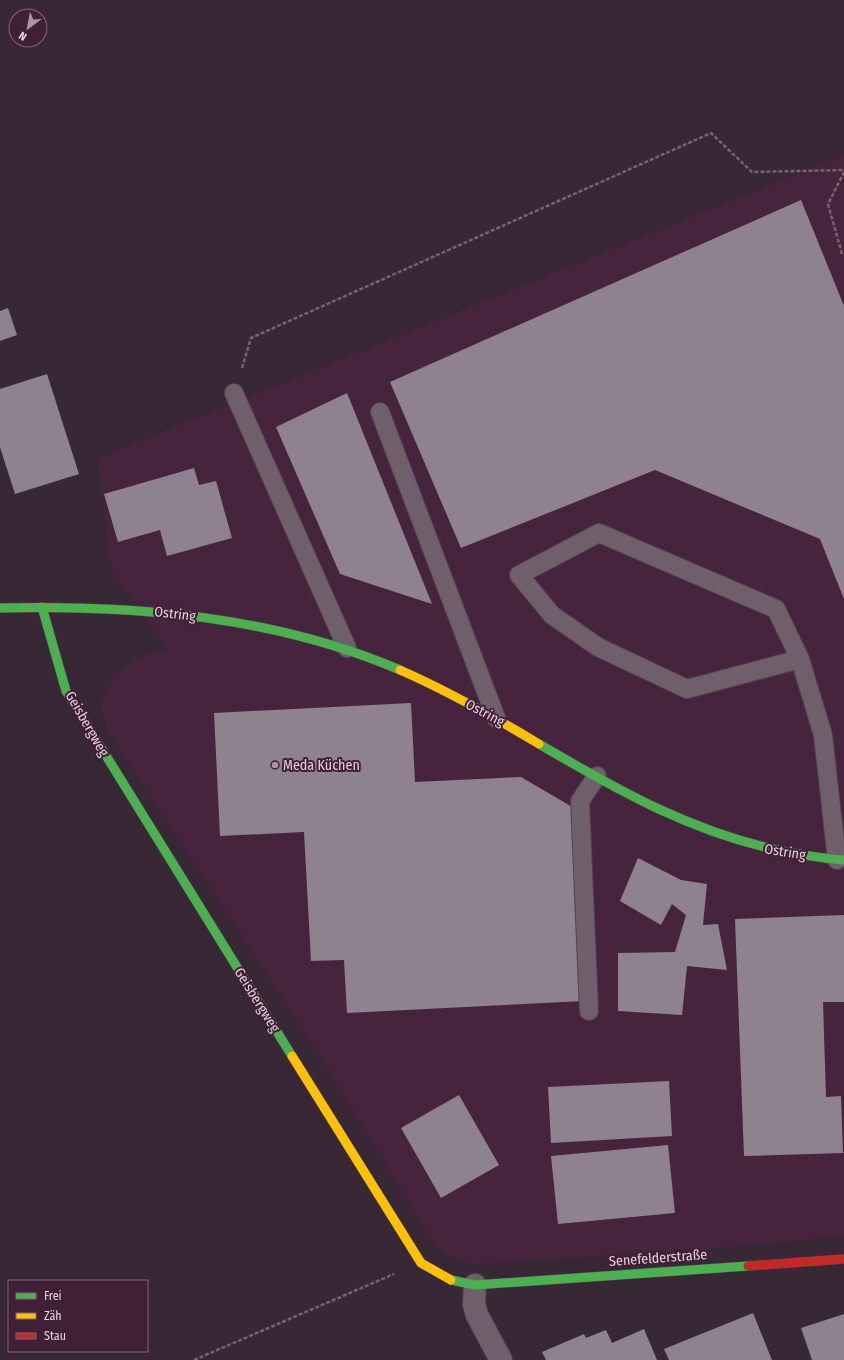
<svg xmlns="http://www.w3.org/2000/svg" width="844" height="1360" viewBox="0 0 844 1360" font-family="'Fira Sans Condensed',sans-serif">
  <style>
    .built { fill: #47243e }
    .building { fill: #8f828f }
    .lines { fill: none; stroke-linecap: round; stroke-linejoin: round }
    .lane-casing { stroke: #52444f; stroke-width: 20 }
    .street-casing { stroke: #52444f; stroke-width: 24 }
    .fast-casing { stroke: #52444f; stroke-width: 10 }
    .slow-casing { stroke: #52444f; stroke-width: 10 }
    .jam-casing { stroke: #52444f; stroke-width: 10 }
    .path { stroke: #73656f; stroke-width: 2.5; stroke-dasharray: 4 2; stroke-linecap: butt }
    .lane { stroke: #6e5f6a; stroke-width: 18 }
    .street { stroke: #6e5f6a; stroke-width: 22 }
    .fast { stroke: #4caf50; stroke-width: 9 }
    .slow { stroke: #ffc107; stroke-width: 9 }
    .jam { stroke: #c62828; stroke-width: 9 }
    .poi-dot { fill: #a996a3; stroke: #3f2037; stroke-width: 1.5 }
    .labels { text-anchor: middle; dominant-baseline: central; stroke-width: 4; stroke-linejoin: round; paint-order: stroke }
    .street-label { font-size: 14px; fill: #e6d1df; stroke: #3f2037 }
    .poi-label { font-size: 14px; fill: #e6d1df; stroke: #3f2037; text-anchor: start }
  </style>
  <rect width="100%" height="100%" fill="#382734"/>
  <polygon class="built" points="844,155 844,1236 715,1248 472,1264 456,1260 440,1249 428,1233 314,1046 106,728 101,702 112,678 137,657 169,651 111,569 98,458"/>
  <g class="building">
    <polygon points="801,200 844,306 844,599 820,539 655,470 461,548 390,382"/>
    <polygon points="8,308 17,335 0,341 0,311"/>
    <polygon points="47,374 79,474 15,494 0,447 0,389"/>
    <polygon points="347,393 432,604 340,574 276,427"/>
    <polygon points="194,468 199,485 216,481 232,538 167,556 160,530 118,542 104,494"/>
    <polygon points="411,703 415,782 521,777 574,808 584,1001 347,1013 344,960 311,961 304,832 220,836 214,713"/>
    <polygon points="638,858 681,880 707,884 703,925 718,924 727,970 687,966 682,1015 618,1011 618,953 675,952 686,915 672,904 661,925 620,901"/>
    <polygon points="844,915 844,1002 823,1002 826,1097 841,1096 843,1153 744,1156 735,919"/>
    <polygon points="669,1081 672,1136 551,1143 548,1087"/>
    <polygon points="459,1095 499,1165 441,1198 401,1128"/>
    <polygon points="668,1145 675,1213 558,1224 551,1156"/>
    <polygon points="753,1313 772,1360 669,1360 664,1349"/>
    <polygon points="844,1314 844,1360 812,1360 801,1328"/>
    <polygon points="644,1329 657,1360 546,1360 542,1352 584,1334 586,1338 606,1330 612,1343"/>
  </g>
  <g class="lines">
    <g class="lane-casing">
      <g id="lane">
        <polyline points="234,393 347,648"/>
        <polyline points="380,412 496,718"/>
        <polyline points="800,659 687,689 598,647 552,615 519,575 599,533 776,609 800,659 823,735 837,860"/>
        <polyline points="589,1011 580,801 597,776"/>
      </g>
    </g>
    <g class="street-casing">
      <polyline id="street" points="475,1285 474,1304 477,1315 501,1360"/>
    </g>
    <g class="fast-casing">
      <g id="fast">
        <polyline points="42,607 66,691 292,1056"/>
        <path d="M0,608C136,605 274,616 400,670"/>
        <path d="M539,744C619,791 695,834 787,852C806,855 825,859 844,860"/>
        <polyline points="451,1280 475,1285 748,1266"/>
      </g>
    </g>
    <g class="slow-casing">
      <g id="slow">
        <path d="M400,670C448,691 494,717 539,744"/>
        <polyline points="292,1056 421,1263 451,1280"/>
      </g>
    </g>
    <g class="jam-casing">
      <polyline id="jam" points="748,1266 844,1259"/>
    </g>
    <g class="path">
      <polyline points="842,254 828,204 844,172"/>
      <polyline points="242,368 251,338 711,133 752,172 844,170"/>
      <polyline points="194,1360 394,1274"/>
    </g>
    <use href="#lane" class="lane"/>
    <use href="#street" class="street"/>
    <use href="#fast" class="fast"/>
    <use href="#slow" class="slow"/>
    <use href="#jam" class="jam"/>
  </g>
  <circle class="poi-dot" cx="275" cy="765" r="4"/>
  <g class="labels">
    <g class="street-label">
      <text transform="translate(175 614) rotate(7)">Ostring</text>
      <text transform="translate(485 713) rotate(28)">Ostring</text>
      <text transform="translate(87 724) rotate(60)">Geisbergweg</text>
      <text transform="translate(785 852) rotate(9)">Ostring</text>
      <text transform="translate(257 1000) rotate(58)">Geisbergweg</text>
      <text transform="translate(658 1258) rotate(-4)">Senefelderstraße</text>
    </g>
    <g class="poi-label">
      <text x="283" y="765">Meda Küchen</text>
    </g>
  </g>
  <rect x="8" y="1280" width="140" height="72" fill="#3f2037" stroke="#82677a"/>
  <rect x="16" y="1293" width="20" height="6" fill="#4caf50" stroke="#82677a"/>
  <text x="44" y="1300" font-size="12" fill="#e6d1df">Frei</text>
  <rect x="16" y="1313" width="20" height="6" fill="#ffc107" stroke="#82677a"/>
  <text x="44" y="1320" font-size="12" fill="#e6d1df">Zäh</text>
  <rect x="16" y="1333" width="20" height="6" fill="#c62828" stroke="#82677a"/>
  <text x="44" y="1340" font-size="12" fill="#e6d1df">Stau</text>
  <g transform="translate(28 28) rotate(212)"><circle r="19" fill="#3f2037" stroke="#82677a"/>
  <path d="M0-3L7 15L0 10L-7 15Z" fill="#a996a3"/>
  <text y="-6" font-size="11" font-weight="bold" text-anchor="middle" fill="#e6d1df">N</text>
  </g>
</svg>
